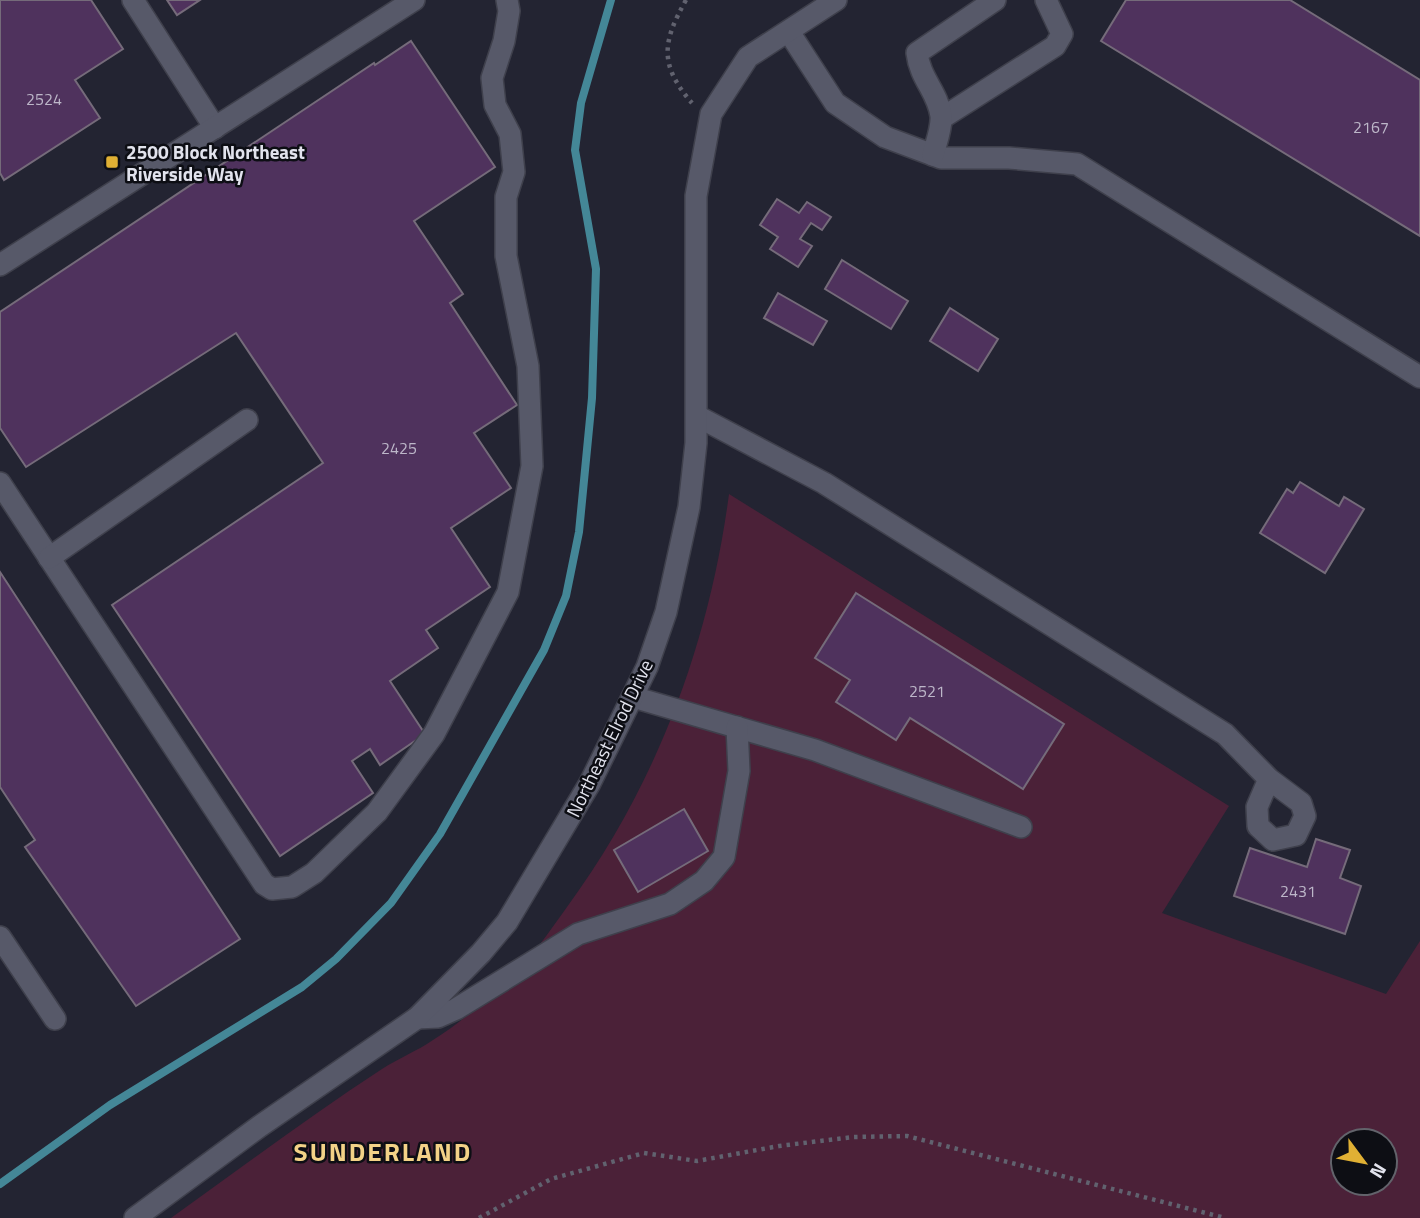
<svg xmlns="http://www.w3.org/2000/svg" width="1420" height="1218" viewBox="0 0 1420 1218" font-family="'Titillium Web',sans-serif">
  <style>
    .green { fill: #4b2138; fill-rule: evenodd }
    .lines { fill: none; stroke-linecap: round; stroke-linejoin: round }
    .stream { stroke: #448797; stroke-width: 8 }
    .building { fill: #4f325d; stroke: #756b7a; stroke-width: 2 }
    .minor-casing { stroke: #3f404c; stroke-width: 24 }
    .path { stroke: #61626f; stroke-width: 4.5; stroke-dasharray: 3.5 5; stroke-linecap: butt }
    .minor { stroke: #575969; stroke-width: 21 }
    .poi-dot { fill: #e0b034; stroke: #0d0e14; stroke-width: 2.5 }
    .labels { text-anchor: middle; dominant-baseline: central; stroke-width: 5; stroke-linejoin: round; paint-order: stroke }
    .number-label { font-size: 16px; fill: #bdb7c9 }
    .poi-label { font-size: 19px; font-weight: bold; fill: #e2e3ed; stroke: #0d0e14; text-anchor: start }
    .street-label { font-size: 19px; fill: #e2e3ed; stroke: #0d0e14 }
    .district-label { font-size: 26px; font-weight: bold; letter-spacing: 2px; fill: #f3d287; stroke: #0d0e14 }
  </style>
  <rect width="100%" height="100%" fill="#232432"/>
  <path class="green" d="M729,494L1229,806L1162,913L1386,994L1420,941V1218H171C241,1168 310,1116 382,1069C399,1058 417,1051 433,1040C456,1026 479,1006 500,988C526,966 547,935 567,907C657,784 709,644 729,494ZM1343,1141H1385V1183H1343Z"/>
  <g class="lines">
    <polyline class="stream" points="0,1184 110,1105 302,987 336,959 391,903 440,834 544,650 566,596 579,532 592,398 596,269 575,150 581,103 611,0"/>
  </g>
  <g class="building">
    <polygon points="0,0 91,0 123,49 75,80 100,118 4,180 0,173"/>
    <polygon points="167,0 200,0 177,15"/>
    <polygon points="1126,0 1290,0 1420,80 1420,236 1101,41"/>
    <polygon points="411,41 495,167 414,221 463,294 450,303 517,405 474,433 511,488 451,528 490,587 426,630 438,648 390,681 425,734 380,765 370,749 352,761 373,793 280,856 112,605 323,463 236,333 26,467 0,428 0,312 374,63 375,65"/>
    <polygon points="777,199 799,213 807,202 831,217 822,230 811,223 800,239 812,246 798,267 770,249 778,237 760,225"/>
    <polygon points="842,260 908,301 891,329 825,289"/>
    <polygon points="778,293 827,321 813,345 764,318"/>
    <polygon points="950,308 998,339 978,371 930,341"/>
    <polygon points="1300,482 1339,506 1344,497 1364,509 1325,573 1260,533 1287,489 1293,493"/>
    <polygon points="0,572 240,939 136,1006 25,847 35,840 0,787"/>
    <polygon points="856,593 1064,724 1023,789 910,718 896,740 836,702 850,680 815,658"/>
    <polygon points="684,809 708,851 638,892 614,850"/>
    <polygon points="1316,839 1350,850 1340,878 1361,886 1345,934 1234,896 1250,848 1307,867"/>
  </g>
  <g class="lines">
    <g class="minor-casing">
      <g id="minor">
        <polyline points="133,0 215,128"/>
        <polyline points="789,32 835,103 885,137 941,158 1009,158 1077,164 1420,377"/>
        <polyline points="942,118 1055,46 1062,34 1046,0"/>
        <path d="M933,155C936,143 942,128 941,116C938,92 920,79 917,53L995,0"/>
        <polyline points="0,265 414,0"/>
        <polyline points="697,416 824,483 1225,734 1269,779 1301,803 1305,816 1296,835 1273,840 1258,826 1257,807 1269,779"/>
        <polyline points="0,483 264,884 272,889 292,887 314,873 377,812 434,734 508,592 532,466 528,366 506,256 506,197 514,172 510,134 495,105 492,78 504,41 509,11 507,0"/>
        <polyline points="49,558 247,420"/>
        <polyline points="633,697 815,750 1021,827"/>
        <polyline points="0,937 55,1019"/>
        <polyline points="417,1018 438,1017 456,1009 578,934 670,904 704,881 724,857 739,771 737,727"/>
        <polyline points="135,1218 260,1126 417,1018 481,953 507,922 590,783 647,667 666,612 689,507 696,443 696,196 711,114 748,57 836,0"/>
      </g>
    </g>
    <g class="path">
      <path d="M686,0C663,41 658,64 692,103"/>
      <polyline points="479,1218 551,1179 644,1153 697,1161 779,1146 853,1137 907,1136 1225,1218"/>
    </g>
    <use href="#minor" class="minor"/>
  </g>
  <rect class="poi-dot" x="105" y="155" width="14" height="14" rx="3.5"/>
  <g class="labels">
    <g class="number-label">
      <text x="44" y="99">2524</text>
      <text x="1371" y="127">2167</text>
      <text x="399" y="448">2425</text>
      <text x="927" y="691">2521</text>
      <text x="1298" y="891">2431</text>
    </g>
    <g class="poi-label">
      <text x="126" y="151">2500 Block Northeast<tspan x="126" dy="22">Riverside Way</tspan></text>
    </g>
    <g class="street-label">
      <text transform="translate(609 738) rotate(-64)">Northeast Elrod Drive</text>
    </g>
    <g class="district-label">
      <text x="383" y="1151">SUNDERLAND</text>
    </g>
  </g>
  <g transform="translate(1364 1162) rotate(122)"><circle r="33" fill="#0d0e14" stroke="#62636b" stroke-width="2"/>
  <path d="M0-5L12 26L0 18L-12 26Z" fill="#e0b034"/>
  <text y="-10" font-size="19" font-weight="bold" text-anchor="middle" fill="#e2e3ed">N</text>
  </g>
</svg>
